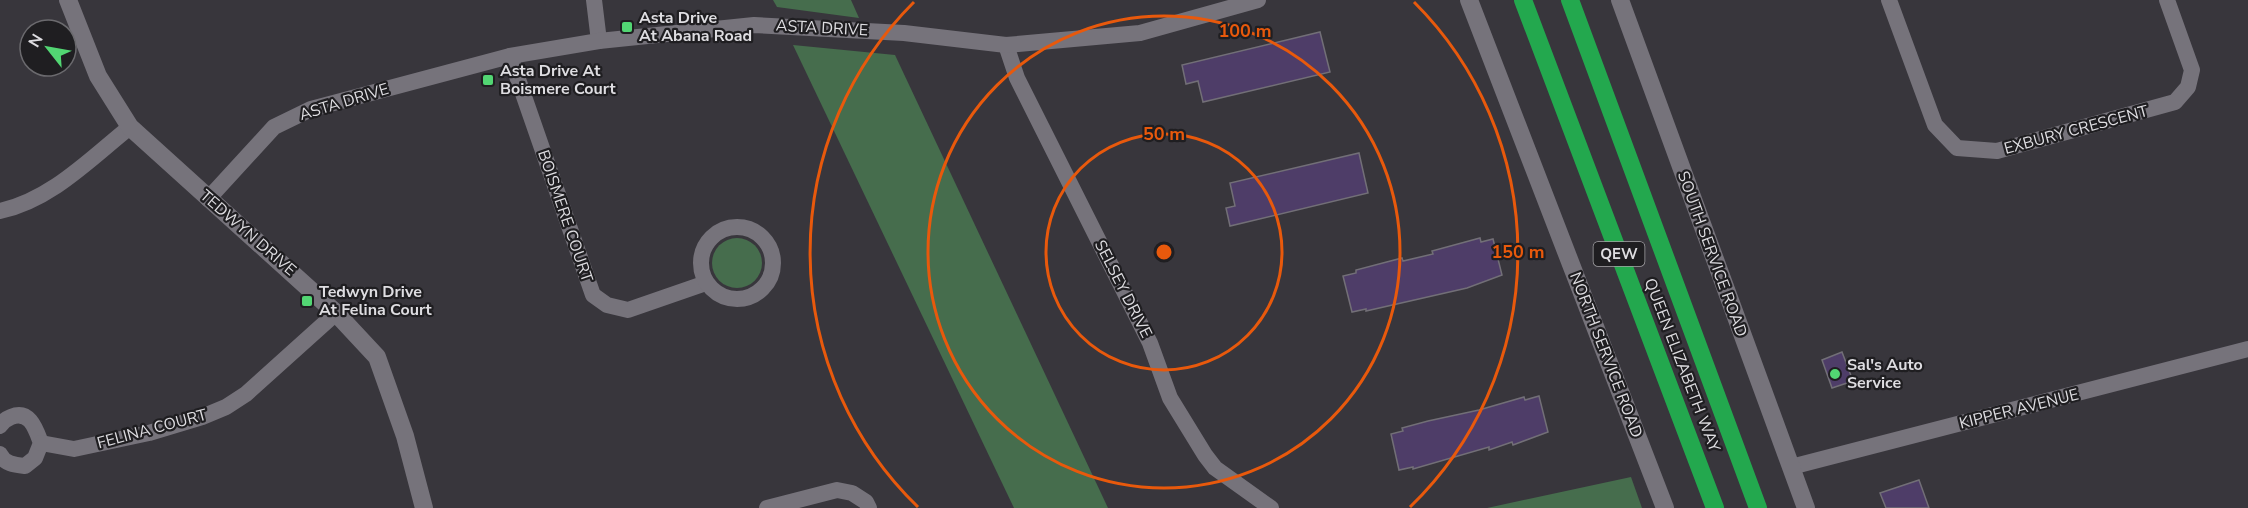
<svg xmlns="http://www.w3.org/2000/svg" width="2248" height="508" viewBox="0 0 2248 508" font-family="'Nunito Sans',sans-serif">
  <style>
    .green { fill: #466d4d }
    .building { fill: #4e3d68; stroke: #726f77; stroke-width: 1.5 }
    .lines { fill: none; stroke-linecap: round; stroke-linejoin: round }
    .minor { stroke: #76737b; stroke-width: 16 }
    .tertiary { stroke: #76737b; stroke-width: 18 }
    .motorway { stroke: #23a84e; stroke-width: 18 }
    .ring { fill: none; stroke: #e8590c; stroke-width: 3 }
    .poi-dot { fill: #52d673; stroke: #1f1e21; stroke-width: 2 }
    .labels { text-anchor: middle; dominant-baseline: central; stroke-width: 4.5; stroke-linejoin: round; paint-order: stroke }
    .shield { fill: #1f1e21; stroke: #a5a4a7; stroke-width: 1.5 }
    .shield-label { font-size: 15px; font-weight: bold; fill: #dedde1 }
    .poi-label { font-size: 16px; font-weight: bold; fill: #dedde1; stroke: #1f1e21; text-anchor: start }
    .street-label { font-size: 16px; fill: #dedde1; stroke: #1f1e21 }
    .centre { fill: #e8590c; stroke: #1f1e21; stroke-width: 3 }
    .ring-label { font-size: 18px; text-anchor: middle; font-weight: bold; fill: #e8590c; stroke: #1f1e21; stroke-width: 4.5; stroke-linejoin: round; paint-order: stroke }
  </style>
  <rect width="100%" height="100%" fill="#38363c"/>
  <g class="green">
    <polygon points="773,0 851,0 859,18 777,7"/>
    <polygon points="793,45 895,55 1108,508 1014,508"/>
    <circle cx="737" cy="263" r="25"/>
    <polygon points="1631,477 1642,508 1487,508"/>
  </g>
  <g class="building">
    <polygon points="1320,32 1330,72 1203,102 1198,81 1186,84 1182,65"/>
    <polygon points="1359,153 1368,193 1230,226 1226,208 1235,206 1230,183"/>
    <polygon points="1480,238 1481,242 1493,239 1502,275 1467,288 1366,311 1366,309 1352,312 1343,276 1356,273 1356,270 1402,258 1403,261 1433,254 1432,251"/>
    <polygon points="1842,352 1853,381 1832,388 1822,360"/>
    <polygon points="1539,396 1548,432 1513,445 1512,442 1489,450 1489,447 1413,469 1413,467 1399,470 1391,434 1403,431 1402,428 1428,421 1479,410 1524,397 1525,400"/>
    <polygon points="1919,480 1929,508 1886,508 1880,493"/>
  </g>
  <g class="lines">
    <g class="minor">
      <polyline points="594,0 599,41"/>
      <polyline points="1889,0 1935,125 1957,148 1997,151 2175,102 2188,87 2192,70 2167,0"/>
      <polyline points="1006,45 1017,78 1150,343 1170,398 1205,455 1215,468 1271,508"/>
      <polyline points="510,56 593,295 607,305 628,310 706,283"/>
      <polyline points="208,199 274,127 311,109 510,56 599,41 754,25 904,33 1006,45 1140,33 1258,0"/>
      <path d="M0,211C51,200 90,159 130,127"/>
      <circle cx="737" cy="263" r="36"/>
      <path d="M0,426C3,421 6,419 11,417C30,409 36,430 41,443L35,458L25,466C15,465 4,464 0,454"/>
      <polyline points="41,443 74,449 149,433 202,417 226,407 246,394 336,313"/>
      <polyline points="1791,467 2248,349"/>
      <polyline points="767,508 837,490 852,493 866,502 869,508"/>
    </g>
    <g class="tertiary">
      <polyline points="68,0 98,76 130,127 336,313 377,357 405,436 424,508"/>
      <polyline points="1469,0 1665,508"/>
      <polyline points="1620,0 1806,508"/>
    </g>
    <g class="motorway">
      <polyline points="1523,0 1715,508"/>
      <polyline points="1570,0 1758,508"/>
    </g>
  </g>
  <g class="ring">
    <circle cx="1164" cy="252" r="118"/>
    <circle cx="1164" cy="252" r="236"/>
    <path d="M918 507A354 354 0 0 1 914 2M1414 2A354 354 0 0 1 1410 507"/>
  </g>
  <g class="poi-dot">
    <rect x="621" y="21" width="12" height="12" rx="3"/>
    <rect x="482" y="74" width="12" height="12" rx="3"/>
    <rect x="301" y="295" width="12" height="12" rx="3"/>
    <circle cx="1835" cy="374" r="6"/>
  </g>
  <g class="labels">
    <rect class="shield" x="1593.5" y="242" width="51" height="24" rx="4.5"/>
    <g class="shield-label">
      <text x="1619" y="254">QEW</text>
    </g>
    <g class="poi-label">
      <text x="639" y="18">Asta Drive<tspan x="639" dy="18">At Abana Road</tspan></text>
      <text x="500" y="71">Asta Drive At<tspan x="500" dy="18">Boismere Court</tspan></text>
      <text x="319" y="292">Tedwyn Drive<tspan x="319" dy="18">At Felina Court</tspan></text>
      <text x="1847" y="365">Sal's Auto<tspan x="1847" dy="18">Service</tspan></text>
    </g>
    <g class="street-label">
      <text transform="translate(822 28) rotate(3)">ASTA DRIVE</text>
      <text transform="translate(344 102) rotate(-17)">ASTA DRIVE</text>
      <text transform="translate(2076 130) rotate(-15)">EXBURY CRESCENT</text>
      <text transform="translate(565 216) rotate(71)">BOISMERE COURT</text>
      <text transform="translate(248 233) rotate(41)">TEDWYN DRIVE</text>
      <text transform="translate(1712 254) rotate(70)">SOUTH SERVICE ROAD</text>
      <text transform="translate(1123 289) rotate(63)">SELSEY DRIVE</text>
      <text transform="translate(1606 355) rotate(69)">NORTH SERVICE ROAD</text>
      <text transform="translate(1682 365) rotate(69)">QUEEN ELIZABETH WAY</text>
      <text transform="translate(2019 409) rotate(-14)">KIPPER AVENUE</text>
      <text transform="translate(152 429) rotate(-15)">FELINA COURT</text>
    </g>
  </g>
  <circle cx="1164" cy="252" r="9" class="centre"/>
  <g class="ring-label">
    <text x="1245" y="37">100 m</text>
    <text x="1164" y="140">50 m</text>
    <text x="1518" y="258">150 m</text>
  </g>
  <g transform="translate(48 48) rotate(301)"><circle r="28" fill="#1f1e21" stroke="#6b6a6e" stroke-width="1.5"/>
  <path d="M0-4.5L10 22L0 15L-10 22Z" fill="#52d673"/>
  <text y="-9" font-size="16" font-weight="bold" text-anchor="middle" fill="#dedde1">N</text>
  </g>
</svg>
